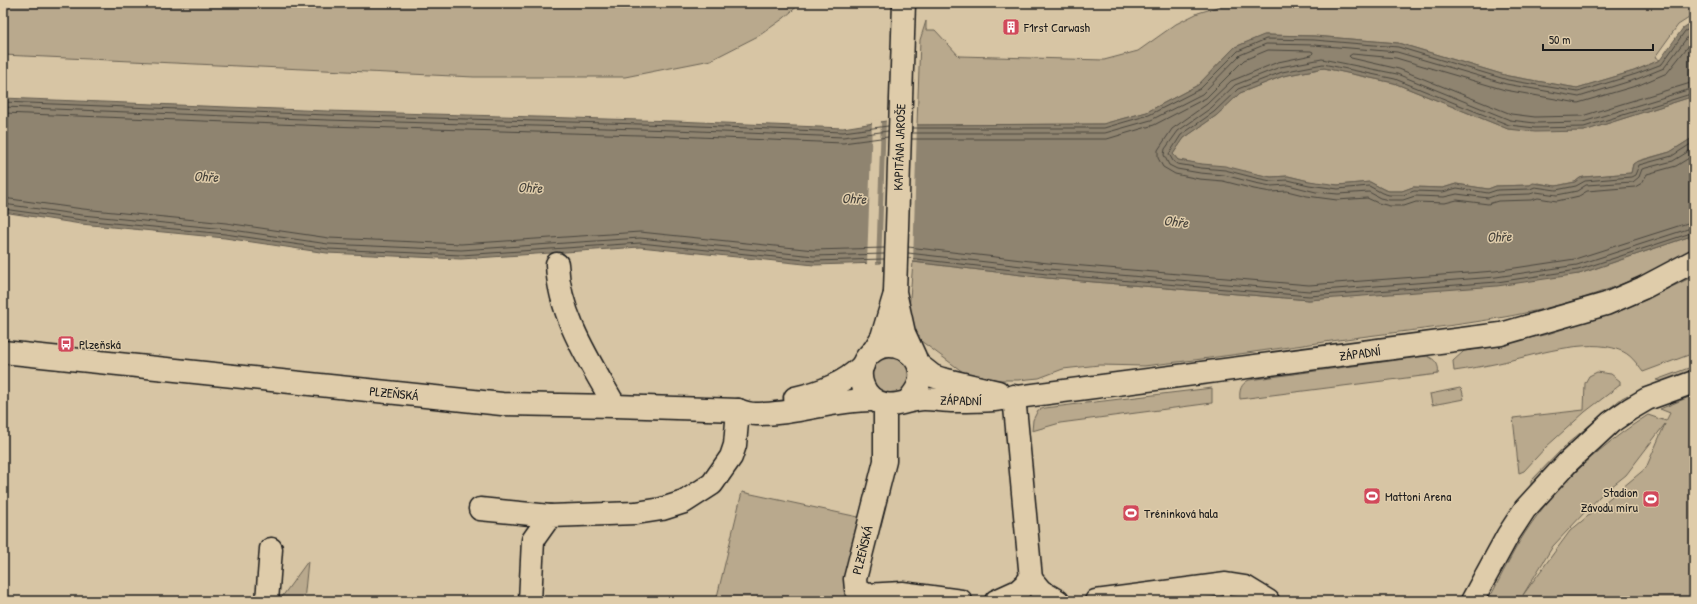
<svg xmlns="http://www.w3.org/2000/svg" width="1697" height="604" viewBox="0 0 1697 604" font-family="'Patrick Hand',sans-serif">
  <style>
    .green { fill: #b9a98d; stroke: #6a6254; fill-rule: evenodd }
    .water { fill: #8f8470; stroke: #615a4e }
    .pier { fill: #d7c5a4 }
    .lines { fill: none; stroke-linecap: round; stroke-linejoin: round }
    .shore { stroke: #4a463e; stroke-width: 1 }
    .minor-casing { stroke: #1c1c1c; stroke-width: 25 }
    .minor { stroke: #dfccaa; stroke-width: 22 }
    .labels { text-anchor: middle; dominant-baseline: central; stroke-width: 3; stroke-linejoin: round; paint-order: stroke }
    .poi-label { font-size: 13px; fill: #1c1c1c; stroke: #dfccaa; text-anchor: start }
    .street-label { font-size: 13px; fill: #1c1c1c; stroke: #dfccaa }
    .water-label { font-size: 14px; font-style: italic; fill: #444039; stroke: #dfccaa }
  </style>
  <rect width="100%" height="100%" fill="#d7c5a4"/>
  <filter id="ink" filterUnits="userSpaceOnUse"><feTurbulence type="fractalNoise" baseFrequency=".025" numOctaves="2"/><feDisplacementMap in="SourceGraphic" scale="8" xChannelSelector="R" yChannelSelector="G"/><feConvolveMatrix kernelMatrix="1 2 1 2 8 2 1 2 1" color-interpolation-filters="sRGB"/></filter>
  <g filter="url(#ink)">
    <g class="green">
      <polygon points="3,3 801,3 784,18 760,35 711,60 625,77 474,77 3,55"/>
      <polygon points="1231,3 1694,3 1694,24 1689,18 1678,25 1655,57 1660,60 1634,71 1577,88 1508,76 1398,43 1314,36 1265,35 1235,47 1198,85 1147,112 1103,124 917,125 920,40 926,21 926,30 935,30 959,56 1104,60 1138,51 1176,24 1198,13"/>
      <polygon points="1324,68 1394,83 1508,129 1584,131 1694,96 1694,137 1670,152 1641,160 1633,164 1631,173 1584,177 1580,178 1575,182 1556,186 1538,183 1530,185 1496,186 1488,189 1456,184 1443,188 1413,187 1402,191 1389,191 1383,189 1370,182 1338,185 1317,183 1288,176 1271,177 1178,160 1173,154 1184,138 1217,115 1240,93 1283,76"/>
      <path d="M1694,235V249C1653,273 1609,291 1563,304C1497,322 1428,328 1360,337C1288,347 1216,358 1144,366L1099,365L1063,369L1039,378L1018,380H996L967,375L921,341L914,330L909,310L913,262L1047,278L1309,300L1579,274Z"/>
      <path d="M1694,276V353L1643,372C1636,363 1631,354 1619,350C1588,337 1531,356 1499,363C1484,366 1469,369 1454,371L1453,361L1464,351L1481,349L1548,334L1620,310L1645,300Z"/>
      <circle cx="891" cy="375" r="19"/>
      <path d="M1427,356C1435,359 1440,365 1438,374L1240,399C1239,390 1241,384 1249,380Z"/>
      <polygon points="1694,366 1694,373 1665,382 1656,380"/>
      <polygon points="1597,372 1611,374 1620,381 1620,385 1585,412 1546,447 1524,471 1519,473 1513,418 1584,410 1585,383 1589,376"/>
      <polygon points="1212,388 1212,403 1060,423 1032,431 1033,420 1038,410 1045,408"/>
      <polygon points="1460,388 1462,390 1464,399 1432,405 1430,394"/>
      <polygon points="1628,395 1623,403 1531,489 1531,481 1567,444 1622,398"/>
      <path d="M1694,395V601H1488C1502,575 1514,548 1531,524C1561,481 1604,443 1648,415L1666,421L1670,413L1660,409ZM1665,424L1646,468L1570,531L1523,595L1553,546L1601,495L1626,475Z"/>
      <polygon points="742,492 863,518 843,601 716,601"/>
      <polygon points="308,561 304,601 279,601"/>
    </g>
    <polygon class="water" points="1692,22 1694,24 1694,96 1584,131 1535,132 1508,129 1394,83 1324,68 1283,76 1240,93 1217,115 1184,138 1173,154 1178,160 1202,164 1225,166 1257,174 1271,177 1288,176 1309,181 1338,185 1370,182 1383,189 1389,191 1402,191 1413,187 1443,188 1456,184 1488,189 1496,186 1530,185 1533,183 1556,186 1575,182 1580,178 1584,177 1631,173 1633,164 1636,162 1670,152 1694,137 1694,235 1579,274 1497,286 1309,300 1047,278 913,262 814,265 640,247 461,259 327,253 225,238 81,224 3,212 3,98 327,111 675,121 843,128 886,121 917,125 1103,124 1147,112 1198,85 1235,47 1264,35 1314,36 1398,43 1508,76 1577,88 1634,71 1660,60 1683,28"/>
    <g class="pier">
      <polygon points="886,119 917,123 913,264 881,265"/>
      <polygon points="881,120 876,265 867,265 872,121"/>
    </g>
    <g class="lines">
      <g class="shore">
        <polyline points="1694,39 1667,73 1639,85 1578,103 1505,90 1396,58 1352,54 1349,56 1351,58 1399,69 1511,114 1535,117 1582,116 1694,82"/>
        <polyline points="1694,88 1583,122 1535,123 1510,120 1397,74 1322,59 1280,67 1235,85 1211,108 1178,131 1165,149 1164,155 1169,165 1177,169 1200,173 1224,175 1255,183 1271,186 1288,185 1316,192 1338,194 1369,192 1380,198 1389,200 1403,200 1415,196 1444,197 1457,194 1488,198 1497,195 1530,194 1536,192 1557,195 1577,191 1586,185 1633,182 1639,177 1642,169 1673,161 1694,148"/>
        <polyline points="1694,93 1584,127 1535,128 1509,125 1395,79 1323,64 1282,72 1238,89 1214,112 1181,135 1169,154 1173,161 1177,164 1201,168 1225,170 1256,178 1271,181 1288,180 1309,185 1338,189 1369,186 1382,193 1389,195 1403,195 1414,191 1443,192 1457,188 1488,193 1497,190 1530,189 1535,187 1556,190 1576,186 1585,181 1631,177 1635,175 1639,165 1672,156 1694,142"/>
        <polyline points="3,102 327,115 675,125 843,132 888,126"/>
        <polyline points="3,107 327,120 674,130 843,137 888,131"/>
        <polyline points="3,113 327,126 674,136 843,143 888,137"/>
        <polyline points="912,128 1104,128 1149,115 1200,89 1238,51 1266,39 1314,40 1398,47 1508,80 1578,92 1636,74 1662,64 1685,31 1694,27"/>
        <polyline points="912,133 1105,133 1151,120 1202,94 1240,55 1266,44 1314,45 1397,52 1506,84 1579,97 1637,79 1664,68 1689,35 1694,32"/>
        <polyline points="912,139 1107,139 1154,125 1206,98 1244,60 1268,50 1311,51 1313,52 1312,55 1278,62 1231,81 1207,104 1172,129 1158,150 1158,158 1163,167 1175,174 1199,179 1223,181 1254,189 1271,192 1287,191 1307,196 1337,200 1367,198 1378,203 1390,206 1404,206 1416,202 1445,203 1457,200 1488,204 1498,201 1531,200 1538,198 1557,201 1579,196 1587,191 1635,187 1642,183 1647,174 1676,166 1694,155"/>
        <polyline points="3,198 83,209 226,223 329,238 461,244 640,232 814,250 884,248"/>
        <polyline points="3,204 82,215 226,229 328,244 461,250 640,238 814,256 884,254"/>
        <polyline points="3,209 82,220 225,234 328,249 461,255 640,243 814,261 884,259"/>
        <polyline points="908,247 1048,263 1309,285 1495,271 1575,259 1694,221"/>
        <polyline points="908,253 1048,269 1309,291 1496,277 1577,265 1694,227"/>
        <polyline points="908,258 1047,274 1309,296 1497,282 1578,270 1694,232"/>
      </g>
      <g class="minor-casing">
        <g id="minor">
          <polyline points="904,3 895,292 904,333 915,357"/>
          <path d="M557,264C559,316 590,362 615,406"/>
          <polyline points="874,350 882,337 894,297"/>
          <path d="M3,352L502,404L615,406L738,410C743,412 750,414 756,414C796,415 834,399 874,400"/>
          <polyline points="919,365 933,376 942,379 998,392"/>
          <polyline points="1014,396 1031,579"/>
          <path d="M795,398C821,392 844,384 863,365"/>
          <path d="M908,401C912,395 917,391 919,383C928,353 887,332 867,357C854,374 863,400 885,404C898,407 910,399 924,399C934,399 944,401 954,401C967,401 980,401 994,400L1501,334L1606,304L1643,288L1694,261"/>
          <polyline points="885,405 885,461 855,579 856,589 865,595 902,593 961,601"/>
          <polyline points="480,509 550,516"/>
          <polyline points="1031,579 1041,591 1058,601"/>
          <polyline points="267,601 271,549"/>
          <polyline points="530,601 533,540 550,516 636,513 662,509 684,502 712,484 731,457 735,445 738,410"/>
          <polyline points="996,601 1018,591 1031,579"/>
          <polyline points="1096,601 1226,584 1245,587 1268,601"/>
          <polyline points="1472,601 1508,535 1525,509 1568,462 1611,422 1630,409 1647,399 1694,382"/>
        </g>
      </g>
      <use href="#minor" class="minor"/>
    </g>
  </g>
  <defs>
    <g id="building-square" transform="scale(0.9)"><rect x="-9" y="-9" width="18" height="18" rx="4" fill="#d1495b" stroke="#dfccaa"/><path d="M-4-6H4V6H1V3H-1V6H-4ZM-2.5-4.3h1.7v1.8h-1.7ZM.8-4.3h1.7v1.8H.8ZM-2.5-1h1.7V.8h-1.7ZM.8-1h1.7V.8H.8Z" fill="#fff"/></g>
    <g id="bus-square" transform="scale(0.9)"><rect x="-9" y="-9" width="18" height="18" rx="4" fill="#d1495b" stroke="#dfccaa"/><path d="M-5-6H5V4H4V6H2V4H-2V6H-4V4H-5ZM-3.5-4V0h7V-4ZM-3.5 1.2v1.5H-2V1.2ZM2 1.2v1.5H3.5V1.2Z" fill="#fff"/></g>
    <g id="stadium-square" transform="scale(0.9)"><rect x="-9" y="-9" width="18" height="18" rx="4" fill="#d1495b" stroke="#dfccaa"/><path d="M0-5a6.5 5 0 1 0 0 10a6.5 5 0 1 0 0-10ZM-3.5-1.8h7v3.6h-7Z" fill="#fff"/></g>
  </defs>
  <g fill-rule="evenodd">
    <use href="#building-square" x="1011" y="27"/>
    <use href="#bus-square" x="66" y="344"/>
    <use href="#stadium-square" x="1372" y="496"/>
    <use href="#stadium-square" x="1651" y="499"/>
    <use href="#stadium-square" x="1131" y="513"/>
  </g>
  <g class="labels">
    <g class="poi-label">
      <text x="1024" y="27">F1rst Carwash</text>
      <text x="79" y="344">Plzeňská</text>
      <text x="1638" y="492" text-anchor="end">Stadion<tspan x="1638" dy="15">Závodu míru</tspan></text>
      <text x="1385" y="496">Mattoni Arena</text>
      <text x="1144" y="513">Tréninková hala</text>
    </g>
    <g class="street-label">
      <text transform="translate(899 147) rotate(-88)">KAPITÁNA JAROŠE</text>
      <text transform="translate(1360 353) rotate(-8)">ZÁPADNÍ</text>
      <text transform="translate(394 393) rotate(6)">PLZEŇSKÁ</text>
      <text transform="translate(961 400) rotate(1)">ZÁPADNÍ</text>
      <text transform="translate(862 550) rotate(-76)">PLZEŇSKÁ</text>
    </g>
    <g class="water-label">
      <text transform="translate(206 176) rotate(2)">Ohře</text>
      <text transform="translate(530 187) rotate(2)">Ohře</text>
      <text transform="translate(854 198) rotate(2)">Ohře</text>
      <text transform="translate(1176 221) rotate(7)">Ohře</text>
      <text transform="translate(1499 236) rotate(-2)">Ohře</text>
    </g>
  </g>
  <rect width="1697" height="604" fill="none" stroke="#dfccaa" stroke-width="16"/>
  <rect x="8" y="8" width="1681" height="588" fill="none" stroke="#1c1c1c" stroke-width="1.5" filter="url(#ink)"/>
  <path d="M1543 44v6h110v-6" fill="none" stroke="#1c1c1c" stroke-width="2"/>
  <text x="1549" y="44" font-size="12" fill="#1c1c1c" stroke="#dfccaa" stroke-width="3" paint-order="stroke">50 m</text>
</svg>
